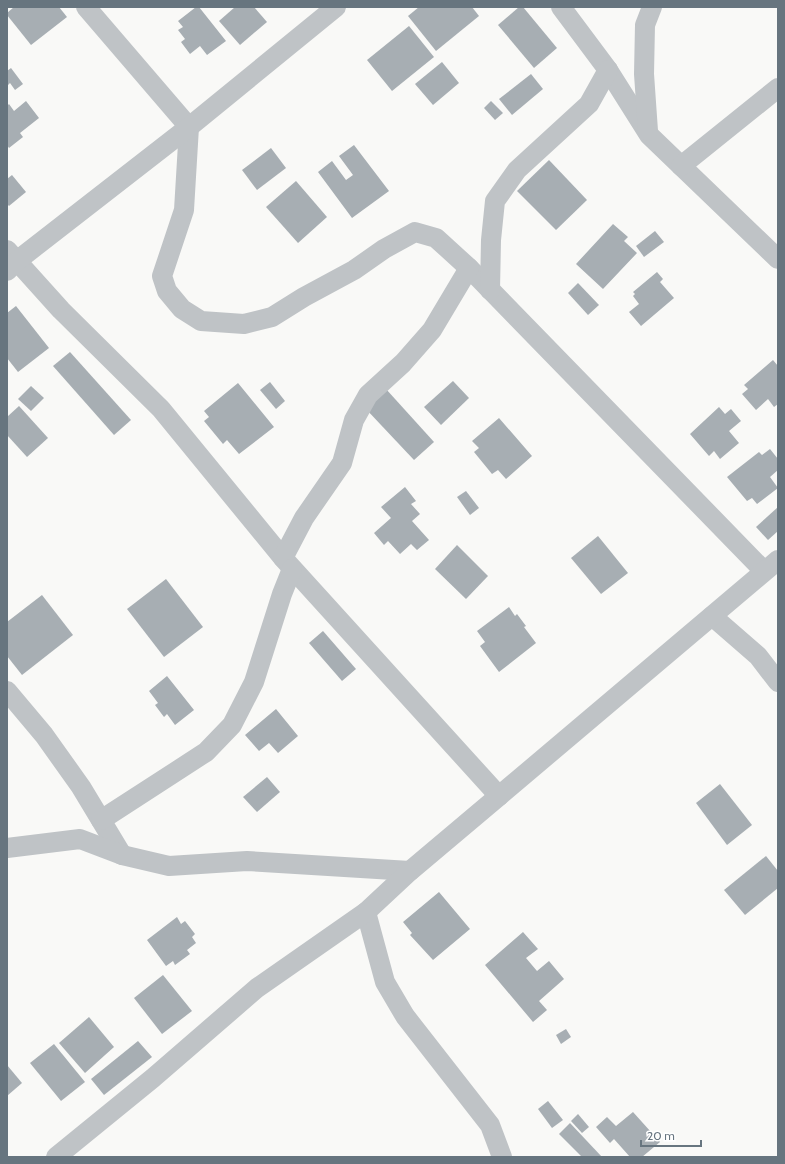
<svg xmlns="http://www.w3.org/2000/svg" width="785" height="1164" viewBox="0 0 785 1164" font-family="Cabin,sans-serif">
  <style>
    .building { fill: #a7aeb3 }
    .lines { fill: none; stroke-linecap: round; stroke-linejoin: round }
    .minor { stroke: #bfc3c6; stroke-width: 20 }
  </style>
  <rect width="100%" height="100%" fill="#f9f9f7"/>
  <g class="building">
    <polygon points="14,7 59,7 67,17 31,45 7,15 7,13"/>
    <polygon points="196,7 199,7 226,41 207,55 200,46 190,54 181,42 185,39 178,30 183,27 178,21"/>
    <polygon points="235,7 254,7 267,22 240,45 219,21"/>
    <polygon points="419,7 472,7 479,16 436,51 408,16"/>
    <polygon points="519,7 523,7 557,48 534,68 498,25"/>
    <polygon points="409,26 434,57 392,91 367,60"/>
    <polygon points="442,62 459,83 433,105 415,84"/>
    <polygon points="11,68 23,84 15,90 10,83 7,86 7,71"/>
    <polygon points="531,74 543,89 512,115 499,99"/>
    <polygon points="26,101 39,118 20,133 23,137 9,148 7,145 7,106 9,104 14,111"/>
    <polygon points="491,101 503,113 495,120 484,108"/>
    <polygon points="354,145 389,191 352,218 318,172 332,161 346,180 353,175 339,156"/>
    <polygon points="271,148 286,168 257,190 242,170"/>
    <polygon points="549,160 587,200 556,230 517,191"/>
    <polygon points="12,175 26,192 9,206 7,204 7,179"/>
    <polygon points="296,181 327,217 298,243 266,207"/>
    <polygon points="613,224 628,237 624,241 637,253 603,289 576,264"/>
    <polygon points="655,231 664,242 644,257 636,246"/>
    <polygon points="657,272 663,279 660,282 674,298 641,326 629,312 639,304 633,296 635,294 633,292"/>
    <polygon points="578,283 599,305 588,315 568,293"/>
    <polygon points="16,306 49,348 18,372 7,358 7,313"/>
    <polygon points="70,352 131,420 114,435 53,366"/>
    <polygon points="773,360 778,366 778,404 774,407 768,399 756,410 742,394 748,389 744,385"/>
    <polygon points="453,381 469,398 441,425 424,407"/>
    <polygon points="270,382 285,401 276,409 260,390"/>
    <polygon points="238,383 274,427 239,454 227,440 223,444 204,421 209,417 204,411"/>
    <polygon points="31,386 44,398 31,411 18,399"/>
    <polygon points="386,389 434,442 414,460 365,408"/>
    <polygon points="19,406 48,438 27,457 7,435 7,417"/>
    <polygon points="719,407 725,414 731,409 741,421 729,431 739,443 720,459 714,451 709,456 690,434"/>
    <polygon points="499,418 532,456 506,479 498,470 492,474 474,452 479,448 472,441"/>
    <polygon points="770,449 778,459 778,470 770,477 778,488 757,504 752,498 747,501 727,477 759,452 762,455"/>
    <polygon points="405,487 416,501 411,504 420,514 412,521 429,540 417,550 411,544 400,554 388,541 384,545 374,533 391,518 381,507"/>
    <polygon points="466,491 479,508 470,515 457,497"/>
    <polygon points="778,507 778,531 768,540 756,527"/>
    <polygon points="598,536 628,573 601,594 571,558"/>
    <polygon points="457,545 488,576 466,599 435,569"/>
    <polygon points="166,579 203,627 164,657 127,609"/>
    <polygon points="42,595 73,635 22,675 7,656 7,622"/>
    <polygon points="509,607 515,616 517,614 526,626 524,627 536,643 499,672 480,646 485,642 477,631"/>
    <polygon points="323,631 356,669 342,681 309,643"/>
    <polygon points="167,676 194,710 175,725 167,714 164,717 155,705 158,703 149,691"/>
    <polygon points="276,709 298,736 278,753 269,743 259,751 245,735"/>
    <polygon points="267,777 280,792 257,812 243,797"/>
    <polygon points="720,784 752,825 727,845 696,803"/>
    <polygon points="766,856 778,871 778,888 745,915 724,890"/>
    <polygon points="439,892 470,929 433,960 410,935 412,933 403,922"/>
    <polygon points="177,917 181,924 185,921 195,934 192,937 196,943 187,950 190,954 175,965 173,961 166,966 147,940"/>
    <polygon points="523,932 538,949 526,958 537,971 549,961 564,979 539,1001 547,1010 533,1022 485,965"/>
    <polygon points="163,975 192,1011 162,1034 134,998"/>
    <polygon points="89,1017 114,1047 85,1073 59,1043"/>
    <polygon points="566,1029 571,1037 561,1044 556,1035"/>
    <polygon points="138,1041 152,1057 104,1095 91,1079"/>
    <polygon points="54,1044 85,1082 61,1101 30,1063"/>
    <polygon points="7,1065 22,1083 7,1096"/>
    <polygon points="548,1101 563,1120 552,1128 538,1109"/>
    <polygon points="633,1112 660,1142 642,1157 630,1157 614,1139 610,1143 596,1127 607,1117 616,1126"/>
    <polygon points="578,1114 589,1127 582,1133 571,1121"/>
    <polygon points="570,1123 602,1157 582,1157 559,1134"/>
  </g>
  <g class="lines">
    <g class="minor">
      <polyline points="86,7 189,127 184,210 162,276 167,291 182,309 201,321 244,324 272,317 304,297 354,270 384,249 415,232 436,238 469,268 764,571"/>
      <polyline points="561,7 608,70 649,135 778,259"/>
      <polyline points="648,131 644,74 645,25 652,7"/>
      <polyline points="681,166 778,88"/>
      <polyline points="7,250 61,310 161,409 283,558 499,796"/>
      <polyline points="7,271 18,260 189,127 336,7"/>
      <polyline points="490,290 491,240 495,201 517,170 589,104 608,70"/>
      <polyline points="283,558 304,518 342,463 354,420 368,395 403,363 432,330 469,268"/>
      <polyline points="712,616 758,656 778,682"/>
      <polyline points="7,691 44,735 81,787 122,855"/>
      <polyline points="101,820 206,752 232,725 254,682 282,594 292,569"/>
      <polyline points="7,848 80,839 122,855 169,866 247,861 410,871"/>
      <polyline points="366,912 385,982 405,1016 490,1125 502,1157"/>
      <polyline points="56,1157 153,1078 257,988 366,912 410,871 499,796 778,560"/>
    </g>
  </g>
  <rect width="785" height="1164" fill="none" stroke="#67757f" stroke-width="16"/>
  <path d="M641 1140v6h60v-6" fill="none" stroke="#67757f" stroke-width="2"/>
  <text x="647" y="1140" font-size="12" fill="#67757f" stroke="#ffffff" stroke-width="3" paint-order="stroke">20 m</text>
</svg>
